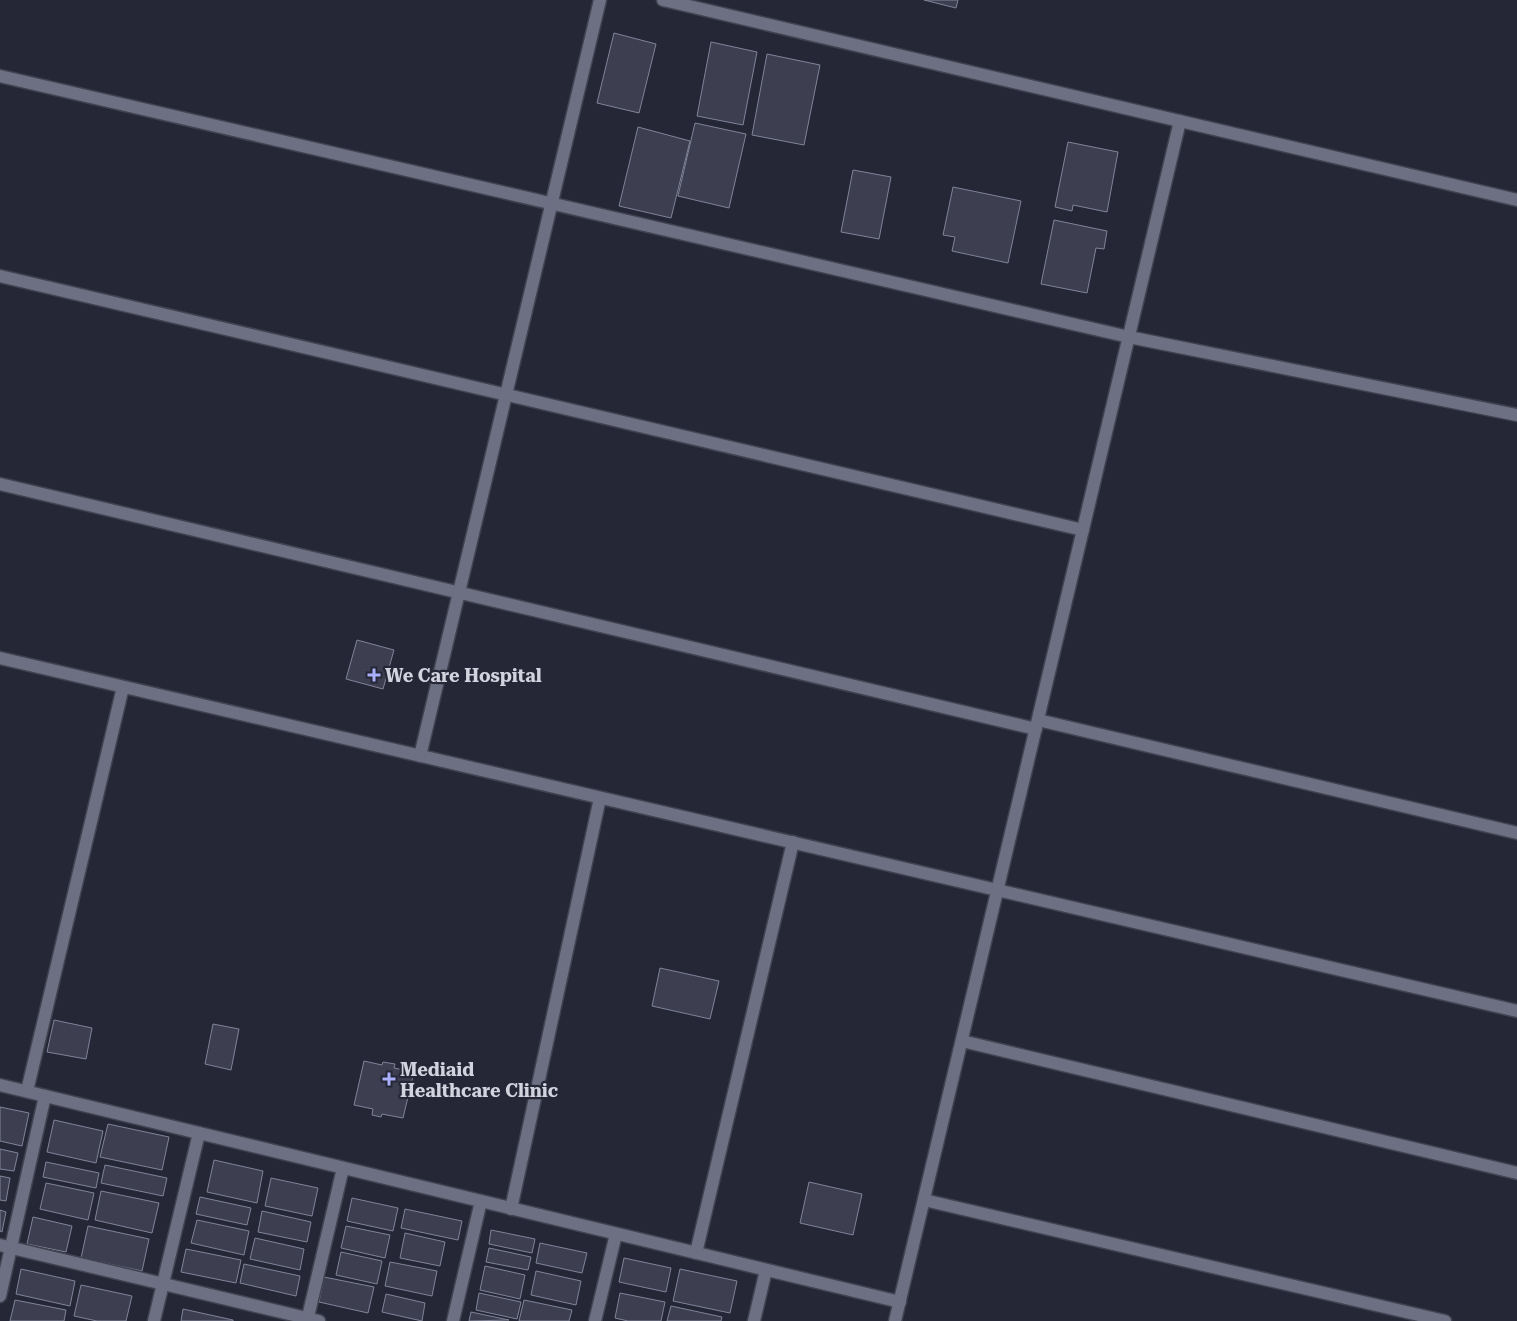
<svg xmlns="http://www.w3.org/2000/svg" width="1517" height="1321" viewBox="0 0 1517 1321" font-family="'Roboto Serif',serif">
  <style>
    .building { fill: #3d3f50; stroke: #818498 }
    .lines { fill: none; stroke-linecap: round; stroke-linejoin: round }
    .minor-casing { stroke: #414250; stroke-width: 15 }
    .minor { stroke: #6d6f83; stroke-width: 12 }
    .poi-dot { fill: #aab0fb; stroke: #252737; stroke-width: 2 }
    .labels { text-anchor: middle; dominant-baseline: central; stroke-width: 4.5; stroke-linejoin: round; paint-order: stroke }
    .poi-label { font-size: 18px; font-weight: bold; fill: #d2d3de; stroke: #252737; text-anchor: start }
  </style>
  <rect width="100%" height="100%" fill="#252737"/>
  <g class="building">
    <polygon points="924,0 958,0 956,8"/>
    <polygon points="614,33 656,44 639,113 597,103"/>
    <polygon points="711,42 757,52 743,125 697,116"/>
    <polygon points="767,54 820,65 804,145 752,135"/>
    <polygon points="695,123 746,134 729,208 678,196"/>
    <polygon points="638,127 690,141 671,218 619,206"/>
    <polygon points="1068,142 1118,152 1107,212 1073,205 1072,211 1055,207"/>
    <polygon points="853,170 891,177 879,239 841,232"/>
    <polygon points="953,187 1021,201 1008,263 952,251 955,237 943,235"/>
    <polygon points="1054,220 1107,231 1104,249 1096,248 1087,293 1041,284"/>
    <polygon points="357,640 394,650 383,689 346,679"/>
    <polygon points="660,968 719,981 710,1019 652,1006"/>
    <polygon points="54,1020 92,1028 86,1059 47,1052"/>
    <polygon points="213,1024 239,1029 231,1070 205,1064"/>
    <polygon points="364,1061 382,1065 383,1062 395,1064 394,1068 414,1072 403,1118 382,1114 381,1117 372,1115 373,1109 354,1105"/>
    <polygon points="0,1107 29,1113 22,1146 0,1141"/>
    <polygon points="54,1120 103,1131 96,1163 47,1152"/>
    <polygon points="108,1124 169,1137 162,1170 100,1157"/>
    <polygon points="0,1149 18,1153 14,1171 0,1169"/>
    <polygon points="214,1160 263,1171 257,1203 207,1192"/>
    <polygon points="46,1162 99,1173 96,1188 43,1177"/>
    <polygon points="105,1165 167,1178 163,1196 101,1183"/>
    <polygon points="0,1176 10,1178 6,1201 0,1200"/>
    <polygon points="271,1178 318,1188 312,1216 265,1206"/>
    <polygon points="809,1182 862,1194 853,1235 800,1223"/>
    <polygon points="46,1183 94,1193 88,1220 40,1209"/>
    <polygon points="101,1191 159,1203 152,1233 95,1220"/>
    <polygon points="200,1197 251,1208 247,1225 196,1214"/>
    <polygon points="352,1198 398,1208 393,1231 347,1221"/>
    <polygon points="405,1209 462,1221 458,1240 401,1228"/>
    <polygon points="0,1210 6,1212 2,1232 0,1231"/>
    <polygon points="262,1211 311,1222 307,1242 258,1232"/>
    <polygon points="33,1217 72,1226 66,1252 27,1244"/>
    <polygon points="197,1220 249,1231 244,1255 191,1243"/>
    <polygon points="88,1226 149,1239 142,1271 81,1258"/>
    <polygon points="346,1226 390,1235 385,1258 341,1248"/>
    <polygon points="491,1230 535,1239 532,1253 489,1244"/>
    <polygon points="405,1233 445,1242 440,1266 400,1258"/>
    <polygon points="255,1238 304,1249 300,1270 250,1259"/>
    <polygon points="540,1243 587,1253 582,1273 536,1263"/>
    <polygon points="489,1248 531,1257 528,1270 486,1262"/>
    <polygon points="186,1249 241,1260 236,1283 181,1272"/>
    <polygon points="341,1252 382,1261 377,1284 336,1275"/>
    <polygon points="624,1258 671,1268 666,1292 619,1282"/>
    <polygon points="390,1262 437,1271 432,1296 385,1286"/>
    <polygon points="244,1264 300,1276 296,1296 240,1283"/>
    <polygon points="485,1266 525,1275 520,1299 480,1290"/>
    <polygon points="21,1269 75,1281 70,1306 16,1294"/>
    <polygon points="680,1269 737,1281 730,1313 673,1301"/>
    <polygon points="536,1271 581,1281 576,1305 531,1295"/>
    <polygon points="324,1277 374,1287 368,1313 319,1302"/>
    <polygon points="81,1285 132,1296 126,1321 97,1321 74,1316"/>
    <polygon points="479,1293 521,1302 517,1319 476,1310"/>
    <polygon points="620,1293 665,1302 661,1321 628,1321 615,1318"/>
    <polygon points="386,1294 425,1303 422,1321 382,1312"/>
    <polygon points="15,1300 66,1310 64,1321 10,1321"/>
    <polygon points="524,1300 572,1310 569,1321 519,1321"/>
    <polygon points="671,1306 722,1317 721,1321 667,1321"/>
    <polygon points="183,1309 233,1320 233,1321 181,1321"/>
    <polygon points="471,1312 509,1320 469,1321"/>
  </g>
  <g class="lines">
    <g class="minor-casing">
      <g id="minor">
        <polyline points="663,0 1517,200"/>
        <polyline points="0,76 1129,337 1517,415"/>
        <polyline points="0,276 1083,530"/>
        <polyline points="0,484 1036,729"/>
        <polyline points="0,658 1517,1011"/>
        <polyline points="1038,720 1517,833"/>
        <polyline points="420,756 600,0"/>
        <polyline points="962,1041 1517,1173"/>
        <polyline points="0,1085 900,1302"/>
        <polyline points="27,1091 123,687"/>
        <polyline points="924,1200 1445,1321"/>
        <polyline points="511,1209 600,798"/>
        <polyline points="0,1245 319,1321"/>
        <polyline points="696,1253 793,842"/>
        <polyline points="0,1296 45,1096"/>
        <polyline points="154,1321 199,1133"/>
        <polyline points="307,1321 343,1168"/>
        <polyline points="453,1321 481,1201"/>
        <polyline points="595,1321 616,1234"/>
        <polyline points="754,1321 766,1270"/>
        <polyline points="895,1321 1180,121"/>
      </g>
    </g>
    <use href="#minor" class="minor"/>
  </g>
  <g class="poi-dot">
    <path d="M371.5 667.5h5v5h5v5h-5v5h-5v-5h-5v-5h5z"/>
    <path d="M386.5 1071.5h5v5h5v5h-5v5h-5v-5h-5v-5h5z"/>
  </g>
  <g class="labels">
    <g class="poi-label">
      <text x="385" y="675">We Care Hospital</text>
      <text x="400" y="1069">Mediaid<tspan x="400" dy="21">Healthcare Clinic</tspan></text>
    </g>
  </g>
</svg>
